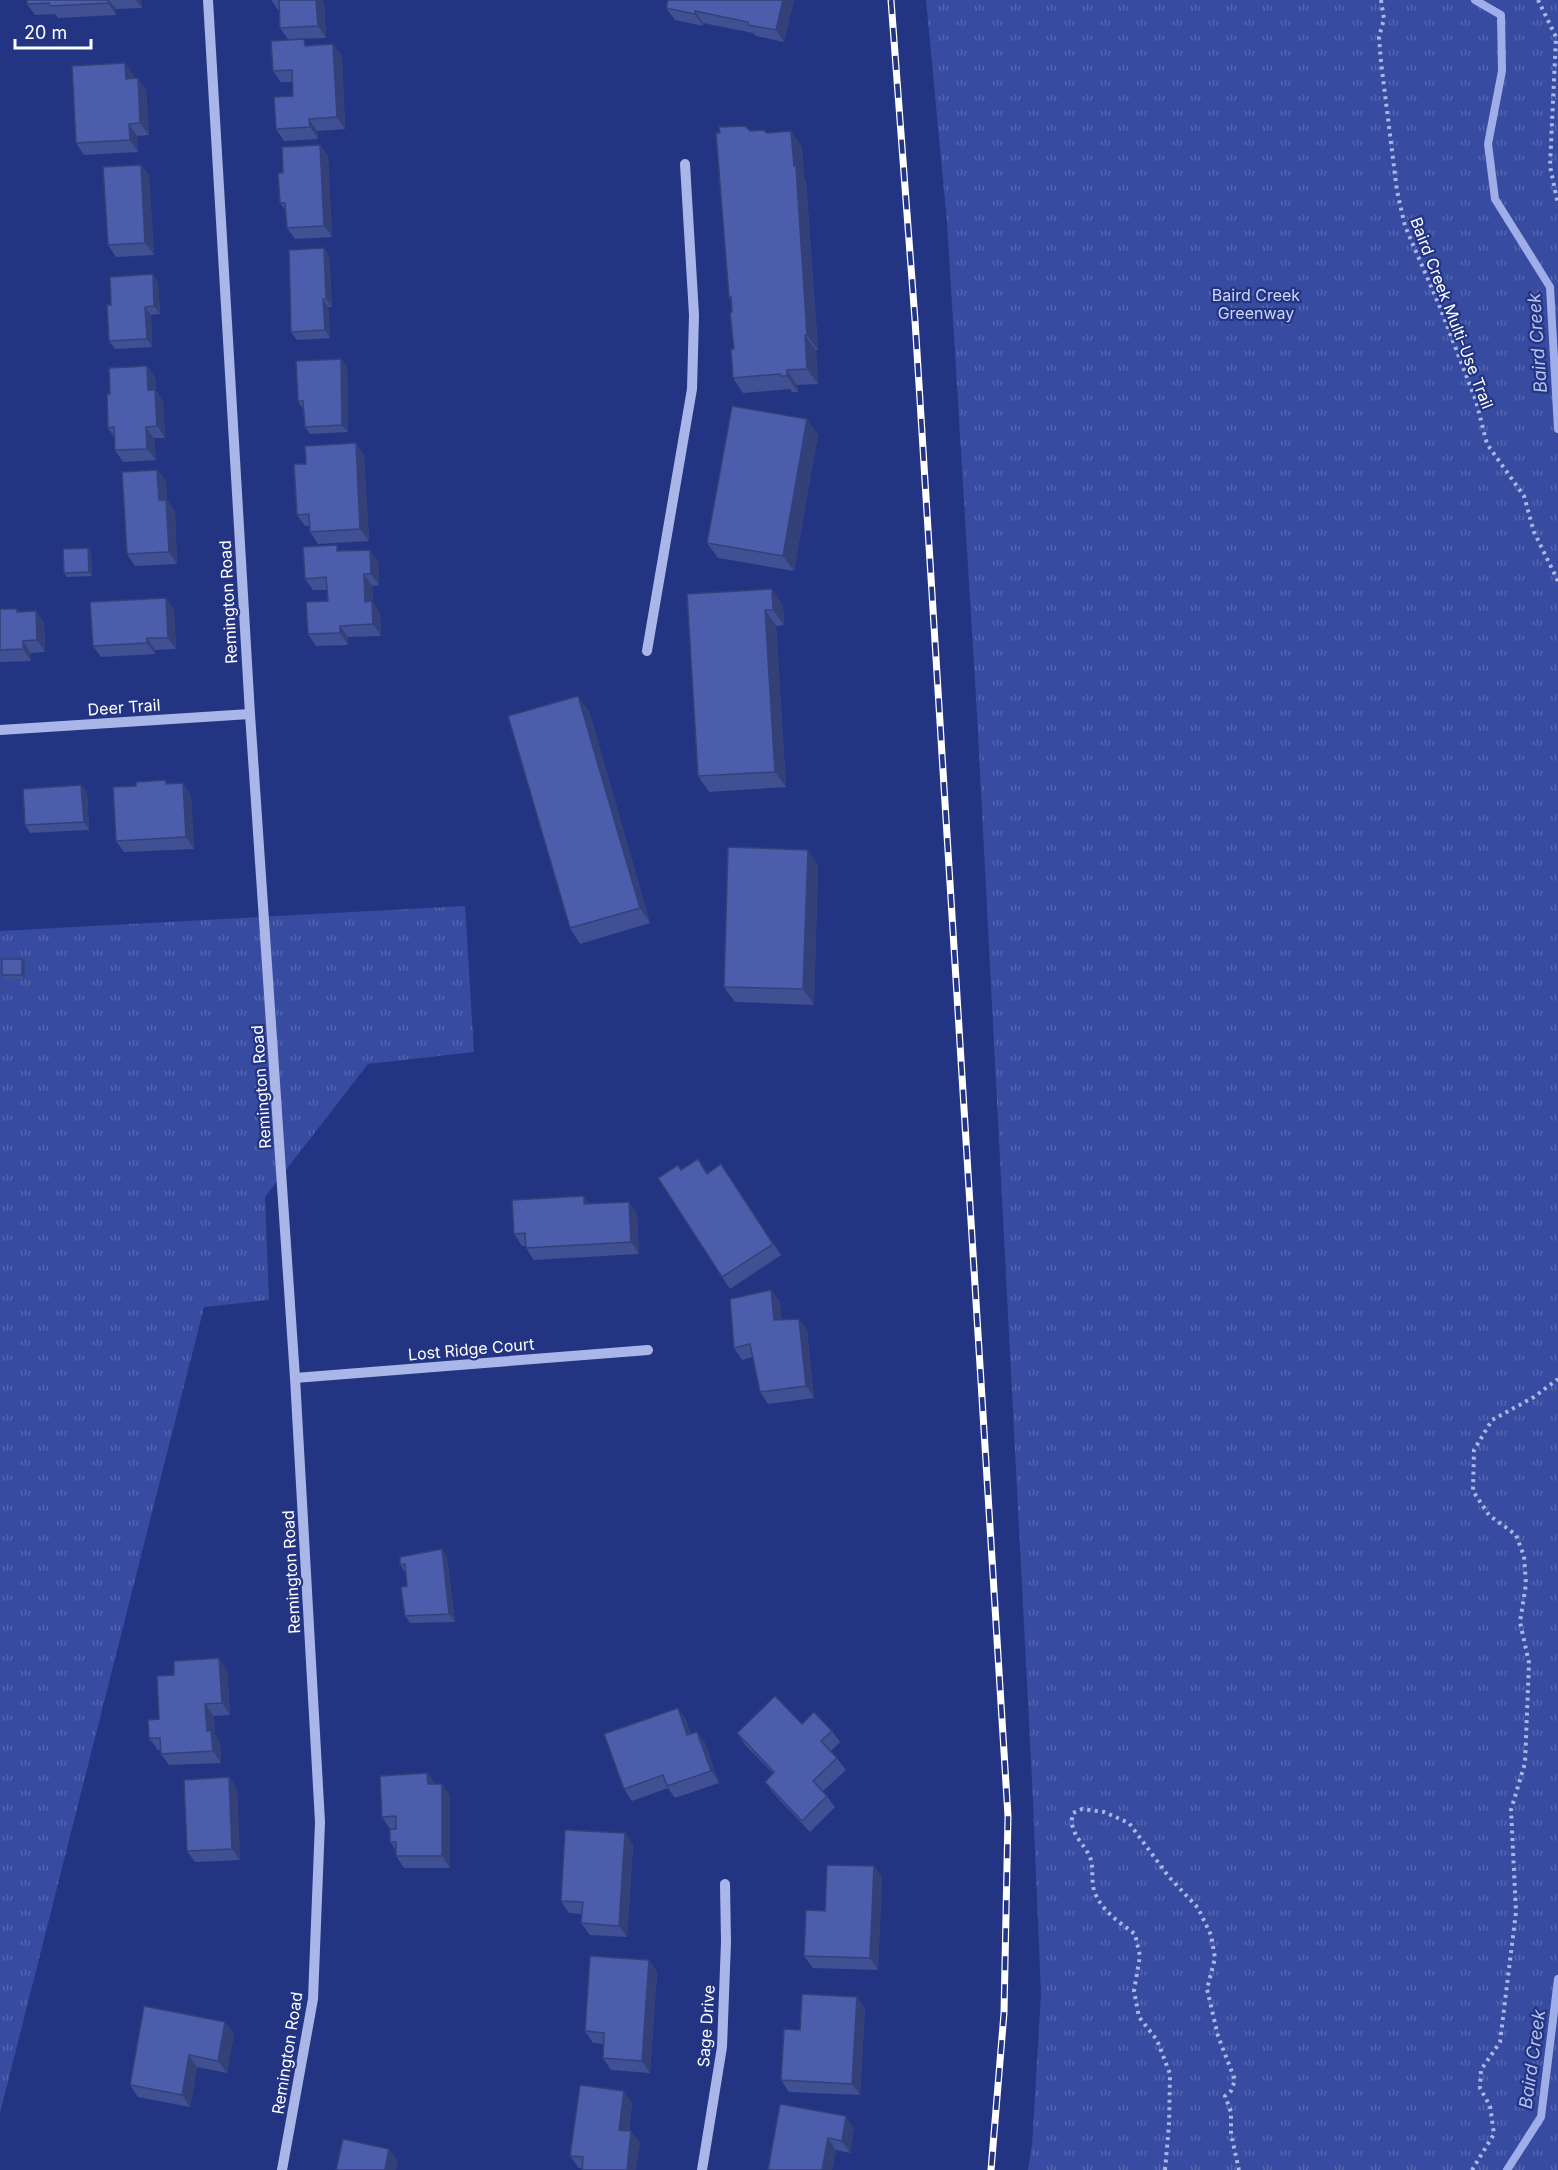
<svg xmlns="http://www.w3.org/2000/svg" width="1558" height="2170" viewBox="0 0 1558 2170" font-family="Inter,sans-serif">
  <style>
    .park { fill: url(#park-tufts) }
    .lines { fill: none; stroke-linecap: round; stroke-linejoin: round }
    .stream { stroke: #9faee9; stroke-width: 8 }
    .path { stroke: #abb6e8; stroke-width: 4; stroke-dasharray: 3 4.5; stroke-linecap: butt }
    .minor { stroke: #abb6e8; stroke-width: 10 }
    .rail-casing { stroke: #fff; stroke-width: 7 }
    .rail { stroke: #233482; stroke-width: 4.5; stroke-dasharray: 14; stroke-linecap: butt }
    .wall { fill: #405093 }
    .shaded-wall { fill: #344178 }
    .building { fill: #4b5dab; stroke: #344178; stroke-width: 1.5 }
    .labels { text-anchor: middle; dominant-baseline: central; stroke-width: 4.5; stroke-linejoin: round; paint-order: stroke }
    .park-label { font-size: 16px; fill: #ced6f6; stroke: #233482 }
    .street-label { font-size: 16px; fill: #fff; stroke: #233482 }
    .water-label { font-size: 18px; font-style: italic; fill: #b6c1ef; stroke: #233482 }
  </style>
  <defs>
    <pattern id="park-tufts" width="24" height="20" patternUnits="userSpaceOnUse" patternTransform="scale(1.5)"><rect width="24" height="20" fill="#374ba0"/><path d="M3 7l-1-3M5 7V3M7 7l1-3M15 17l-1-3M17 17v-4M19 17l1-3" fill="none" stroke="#5566ae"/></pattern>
  </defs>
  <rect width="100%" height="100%" fill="#233482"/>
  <g class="park">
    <polygon points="926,0 1558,0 1558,2170 1028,2170 1032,2145 1041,1994 1032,1780 977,714 947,222"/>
    <polygon points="465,906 474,1052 368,1064 265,1197 269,1300 204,1307 0,2113 0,931"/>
  </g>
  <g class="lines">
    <g class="stream">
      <polyline points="1475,0 1501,15 1502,71 1488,144 1495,199 1550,287 1558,429"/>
      <polyline points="1507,2170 1541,2117 1558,1979"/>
    </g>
    <g class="path">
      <polyline points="1381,0 1384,19 1379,37 1381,62 1397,191 1405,226 1439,305 1476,401 1487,444 1524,496 1534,532 1558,581"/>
      <polyline points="1538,0 1556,37 1550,166 1558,205"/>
      <path d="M1165,2170L1169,2125L1170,2074L1157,2040L1139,2017L1134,1991L1140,1956L1135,1934C1120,1923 1102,1911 1095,1893C1090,1881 1095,1867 1089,1855C1081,1840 1068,1831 1073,1813L1082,1809L1104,1812L1129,1823L1169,1877L1198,1908L1211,1935L1215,1958L1207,1989L1218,2036L1235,2080L1231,2091L1225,2096L1231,2112V2134L1239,2170"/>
      <polyline points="1472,2170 1494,2134 1490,2106 1480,2088 1481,2070 1500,2042 1516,1912 1511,1810 1525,1763 1529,1663 1520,1622 1526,1584 1524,1556 1516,1535 1489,1515 1473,1491 1474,1450 1492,1420 1534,1397 1558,1379"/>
    </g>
    <g class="minor">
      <polyline points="208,0 250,714 295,1378 320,1822 313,1999 282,2170"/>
      <polyline points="647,651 692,389 694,315 685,164"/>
      <polyline points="0,730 250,714"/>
      <polyline points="295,1378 648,1350"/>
      <polyline points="702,2170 722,2047 726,1942 725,1884"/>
    </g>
    <g class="rail-casing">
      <polyline id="rail" points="891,0 915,320 1008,1816 1004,2013 991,2170"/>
    </g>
    <use href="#rail" class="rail"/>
  </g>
  <g class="wall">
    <polygon points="27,0 141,0 142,8 116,9 116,15 58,18 55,14 35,15 27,4"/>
    <polygon points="271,0 322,0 324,3 326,38 288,39 280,28 279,10 278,10"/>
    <polygon points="794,0 784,42 756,36 753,33 703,23 703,26 675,20 666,8"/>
    <polygon points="333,44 342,56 345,129 317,131 318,139 284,141 276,129 293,96 292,82 281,82 273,71 309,45"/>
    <polygon points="133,74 134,78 138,78 146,90 149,135 137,136 138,152 84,155 76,143"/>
    <polygon points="750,131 767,133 791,131 802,147 804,178 806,181 818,350 816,350 818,384 797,385 798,392 792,392 790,389 743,393 733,378 734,349 732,312 731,301 729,297"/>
    <polygon points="320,145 328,156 332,237 295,239 287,228 286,211 280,203 283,173"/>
    <polygon points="141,165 149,176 154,255 116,257 108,245"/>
    <polygon points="324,248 329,256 332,307 328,307 330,338 297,340 291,332"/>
    <polygon points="158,282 160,314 151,315 152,347 115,349 109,341 111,305"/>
    <polygon points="341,359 347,366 348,432 310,434 305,427 303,409 298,401"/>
    <polygon points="155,377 156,391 163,402 165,438 154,438 156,460 123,462 115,450 114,437 108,428 110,394"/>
    <polygon points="818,434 794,571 718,558 707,543"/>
    <polygon points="364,455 369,541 318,544 310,532 310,526 305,526 297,515 306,464"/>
    <polygon points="157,470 166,481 167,500 175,512 177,564 135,566 127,554"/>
    <polygon points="88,548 91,552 92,576 67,577 64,573"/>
    <polygon points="341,551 378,561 379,585 372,586 373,603 380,613 381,636 348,637 348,645 316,646 308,634 328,601 327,590 313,590 305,579"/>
    <polygon points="687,594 783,605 784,625 776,626 786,787 709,792 698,776"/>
    <polygon points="166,598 174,610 176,649 155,650 155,654 101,657 93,646"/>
    <polygon points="0,609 20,612 36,611 44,623 45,652 31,653 31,661 0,662"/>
    <polygon points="589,711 650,923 580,944 570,928"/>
    <polygon points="81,785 87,793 89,830 30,833 25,825"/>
    <polygon points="191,795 194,849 124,852 116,841"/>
    <polygon points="818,865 814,1005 735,1002 724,987"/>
    <polygon points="22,959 25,963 24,979 5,979 2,975"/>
    <polygon points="721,1164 781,1255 730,1289 722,1277 681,1170 707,1173"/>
    <polygon points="590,1204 637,1214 639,1254 534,1260 526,1248 526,1246 522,1246 514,1234"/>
    <polygon points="771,1290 780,1302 781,1320 799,1319 807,1330 814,1398 768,1404 760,1392 753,1357 742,1360 734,1348"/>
    <polygon points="442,1549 447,1557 455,1622 410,1623 405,1616 407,1586 406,1573 400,1565"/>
    <polygon points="227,1670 230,1715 214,1716 215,1735 220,1742 221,1763 169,1765 161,1754 161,1750 158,1750 149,1738 159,1719 174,1675"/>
    <polygon points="678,1708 686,1720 691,1734 697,1732 705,1743 719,1783 675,1798 668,1788 632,1801 624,1789"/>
    <polygon points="802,1724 832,1731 840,1742 831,1751 837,1758 846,1770 823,1791 835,1807 810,1832 773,1793 765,1782 773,1773 745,1745 737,1733"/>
    <polygon points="427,1773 435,1784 442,1784 450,1796 450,1868 404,1868 396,1856 396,1850 390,1842 390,1829 382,1817"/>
    <polygon points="229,1777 237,1789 240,1860 195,1862 187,1851"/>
    <polygon points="625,1833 633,1845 627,1937 590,1935 581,1923 582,1914 569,1913 561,1901"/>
    <polygon points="874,1866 882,1878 878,1970 813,1968 804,1956 825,1911"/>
    <polygon points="649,1960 657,1972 650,2073 611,2070 603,2058 604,2044 593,2043 585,2031"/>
    <polygon points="857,1997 865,2009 860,2095 789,2092 781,2080 800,2030"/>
    <polygon points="234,2033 227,2073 197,2067 190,2107 138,2097 130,2085"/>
    <polygon points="632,2103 629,2131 640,2143 582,2168 579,2168 570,2156"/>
    <polygon points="780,2104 854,2128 850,2153 836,2150 832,2170 768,2170"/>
  </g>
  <g class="shaded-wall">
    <polygon points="108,0 109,0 116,9 116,15 108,3"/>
    <polygon points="136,0 141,0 142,8"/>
    <polygon points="316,0 322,0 324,3 326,38 318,26"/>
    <polygon points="783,0 794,0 784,42 776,30"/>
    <polygon points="695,11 703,23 703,26 695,14"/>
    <polygon points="333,44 342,56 345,129 337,117"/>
    <polygon points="125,63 133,74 134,91 126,79"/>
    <polygon points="138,78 146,90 149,135 140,123"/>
    <polygon points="309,119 317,131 318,139 310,127"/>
    <polygon points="129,124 137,136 138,152 130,140"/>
    <polygon points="791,131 802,147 804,178 806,181 818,350 807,335"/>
    <polygon points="320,145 328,156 332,237 324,226"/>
    <polygon points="141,165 149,176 154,255 145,243"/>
    <polygon points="324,248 329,256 332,307 326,299"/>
    <polygon points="153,274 158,282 160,314 154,306"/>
    <polygon points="323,299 328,307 330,338 325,330"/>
    <polygon points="145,307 151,315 152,347 147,339"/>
    <polygon points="805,335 816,350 818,384 807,369"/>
    <polygon points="341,359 347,366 348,432 342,425"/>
    <polygon points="147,366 155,377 156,391 163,402 165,438 157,426 148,390"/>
    <polygon points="787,370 797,385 798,392 787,376"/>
    <polygon points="807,419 818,434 794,571 783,556"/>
    <polygon points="146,427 154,438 156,460 147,449"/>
    <polygon points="356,443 364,455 369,541 360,529"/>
    <polygon points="157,470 166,481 167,500 175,512 177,564 169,552 159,500"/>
    <polygon points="88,548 91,552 92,576 89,572"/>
    <polygon points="370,550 378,561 379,585 371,574"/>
    <polygon points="364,574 372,586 373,603 380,613 381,636 373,624 365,602"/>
    <polygon points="772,589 783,605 784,625 773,610"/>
    <polygon points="166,598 174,610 176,649 168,638"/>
    <polygon points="765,610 776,626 786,787 775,772"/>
    <polygon points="36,611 44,623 45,652 37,640"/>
    <polygon points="340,626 348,637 348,645 340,633"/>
    <polygon points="147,638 155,650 155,654 147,643"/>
    <polygon points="23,641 31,653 31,661 23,649"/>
    <polygon points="578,696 589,711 650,923 640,908"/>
    <polygon points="183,783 191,795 194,849 186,837"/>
    <polygon points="81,785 87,793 89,830 84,822"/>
    <polygon points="808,850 818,865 814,1005 803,989"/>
    <polygon points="22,959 25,963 24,979 22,975"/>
    <polygon points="584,1196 592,1208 584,1204"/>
    <polygon points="629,1202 637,1214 639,1254 631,1242"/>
    <polygon points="771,1290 780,1302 783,1332 774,1320"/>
    <polygon points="799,1319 807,1330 814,1398 806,1386"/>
    <polygon points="442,1549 447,1557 455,1622 449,1614"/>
    <polygon points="219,1658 227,1670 230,1715 222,1703"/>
    <polygon points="205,1704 214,1716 215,1735 220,1742 221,1763 213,1751 207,1731"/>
    <polygon points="678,1708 686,1720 695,1747 687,1735"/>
    <polygon points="697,1732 705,1743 719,1783 711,1771"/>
    <polygon points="427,1773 435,1785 428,1784"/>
    <polygon points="229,1777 237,1789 240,1860 232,1849"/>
    <polygon points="442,1784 450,1796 450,1868 442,1856"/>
    <polygon points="625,1833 633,1845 627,1937 619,1926"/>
    <polygon points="874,1866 882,1878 878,1970 870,1958"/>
    <polygon points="649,1960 657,1972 650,2073 642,2061"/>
    <polygon points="857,1997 865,2009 860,2095 852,2084"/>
    <polygon points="225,2022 234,2033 227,2073 218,2061"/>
    <polygon points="189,2055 197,2067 190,2107 182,2095"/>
    <polygon points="624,2091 632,2103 627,2141 619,2130"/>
    <polygon points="846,2116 854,2128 850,2153 842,2141"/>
    <polygon points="631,2131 640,2143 636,2170 627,2170"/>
    <polygon points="828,2138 836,2150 832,2170 822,2170"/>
    <polygon points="389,2149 398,2161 396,2170 385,2170"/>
  </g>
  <g class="building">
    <polygon points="27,0 108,0 108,3 50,6 49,3 27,4"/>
    <polygon points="279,0 316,0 318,26 280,28"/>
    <polygon points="668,0 783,0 776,30 748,25 748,22 695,11 695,14 666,8"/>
    <polygon points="304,39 305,46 333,44 337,117 309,119 310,127 276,129 274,97 293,96 292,70 273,71 271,41"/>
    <polygon points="125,63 126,79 138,78 140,123 129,124 130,140 76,143 72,66"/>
    <polygon points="745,126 750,131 763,130 767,133 791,131 794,166 796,166 807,335 805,335 807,369 787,370 787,376 781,376 780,374 733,378 731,349 734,349 730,312 732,312 731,297 729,297 716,133 720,133 719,127"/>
    <polygon points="320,145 324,226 287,228 285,203 280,203 278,173 283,173 282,147"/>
    <polygon points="141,165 145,243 108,245 103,167"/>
    <polygon points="324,248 326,299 323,299 325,330 291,332 289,250"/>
    <polygon points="153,274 154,306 145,307 147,339 109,341 107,305 111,305 110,277"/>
    <polygon points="341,359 342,425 305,427 303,401 298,401 296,361"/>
    <polygon points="147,366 148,390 155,390 157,426 146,427 147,449 115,450 114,427 108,428 107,394 110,394 109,368"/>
    <polygon points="732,406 807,419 783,556 707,543"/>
    <polygon points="356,443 360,529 310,532 309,514 297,515 294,464 306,464 305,446"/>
    <polygon points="157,470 159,500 166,500 169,552 127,554 122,472"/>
    <polygon points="337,545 337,551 370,550 371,574 364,574 365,602 372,601 373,624 340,626 340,633 308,634 306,602 328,601 326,577 305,579 303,547"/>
    <polygon points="88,548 89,572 64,573 63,549"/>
    <polygon points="772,589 773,610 765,610 775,772 698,776 687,594"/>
    <polygon points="166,598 168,638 147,638 147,643 93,646 90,602"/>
    <polygon points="0,609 17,609 17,612 36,611 37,640 23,641 23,649 0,650"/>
    <polygon points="578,696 640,908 570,928 508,716"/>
    <polygon points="166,780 166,784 183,783 186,837 116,841 113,787 136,786 136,782"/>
    <polygon points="81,785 84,822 25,825 23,789"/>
    <polygon points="728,847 808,850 803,989 724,987"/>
    <rect x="2" y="959" width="20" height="16"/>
    <polygon points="698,1159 707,1174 721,1164 773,1244 722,1277 658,1178 678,1165 681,1170"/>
    <polygon points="584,1196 584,1204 629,1202 631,1242 526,1248 525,1233 514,1234 512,1200"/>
    <polygon points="771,1290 774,1320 799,1319 806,1386 760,1392 750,1344 734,1348 730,1299"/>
    <polygon points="442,1549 449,1614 405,1616 401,1587 407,1586 405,1564 400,1565 400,1557"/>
    <polygon points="219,1658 222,1703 205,1704 207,1731 211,1730 213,1751 161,1754 160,1738 149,1738 148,1720 159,1719 157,1676 174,1675 174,1661"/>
    <polygon points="775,1696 802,1724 814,1712 832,1731 821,1741 837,1758 813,1781 827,1796 802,1821 765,1782 774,1772 737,1733"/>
    <polygon points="678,1708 687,1735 697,1732 711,1771 667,1786 663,1775 624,1789 604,1734"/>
    <polygon points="427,1773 428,1784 442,1784 442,1856 396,1856 396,1842 390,1842 390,1829 396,1829 396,1816 382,1817 380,1776"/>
    <polygon points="229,1777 232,1849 187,1851 184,1780"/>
    <polygon points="565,1830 625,1833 619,1926 581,1923 583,1902 561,1901"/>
    <polygon points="827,1865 874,1866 870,1958 804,1956 806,1910 825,1911"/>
    <polygon points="590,1956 649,1960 642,2061 603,2058 604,2033 585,2031"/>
    <polygon points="802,1994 857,1997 852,2084 781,2080 784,2029 800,2030"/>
    <polygon points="144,2006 225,2022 218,2061 189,2055 182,2095 130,2085"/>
    <polygon points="580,2085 624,2091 619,2130 631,2131 627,2170 582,2170 583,2157 570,2156"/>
    <polygon points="780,2104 846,2116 842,2141 828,2138 822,2170 768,2170"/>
    <polygon points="343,2139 389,2149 385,2170 336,2170"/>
  </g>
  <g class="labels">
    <g class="park-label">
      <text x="1256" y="295">Baird Creek<tspan x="1256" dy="18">Greenway</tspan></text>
    </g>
    <g class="street-label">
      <text transform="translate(1452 313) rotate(69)">Baird Creek Multi-Use Trail</text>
      <text transform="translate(228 602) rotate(-93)">Remington Road</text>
      <text transform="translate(124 707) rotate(-4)">Deer Trail</text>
      <text transform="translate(261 1087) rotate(-94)">Remington Road</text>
      <text transform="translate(471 1349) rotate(-5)">Lost Ridge Court</text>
      <text transform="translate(291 1572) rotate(-93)">Remington Road</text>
      <text transform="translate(706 2026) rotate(-86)">Sage Drive</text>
      <text transform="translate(287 2053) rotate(-81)">Remington Road</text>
    </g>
    <g class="water-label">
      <text transform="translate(1537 343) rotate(-94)">Baird Creek</text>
      <text transform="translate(1532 2059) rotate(-82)">Baird Creek</text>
    </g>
  </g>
  <path d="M15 39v9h76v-9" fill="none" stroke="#ffffff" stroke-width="3"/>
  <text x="24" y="39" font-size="18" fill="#ffffff" stroke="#233482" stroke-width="4.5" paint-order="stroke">20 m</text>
</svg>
